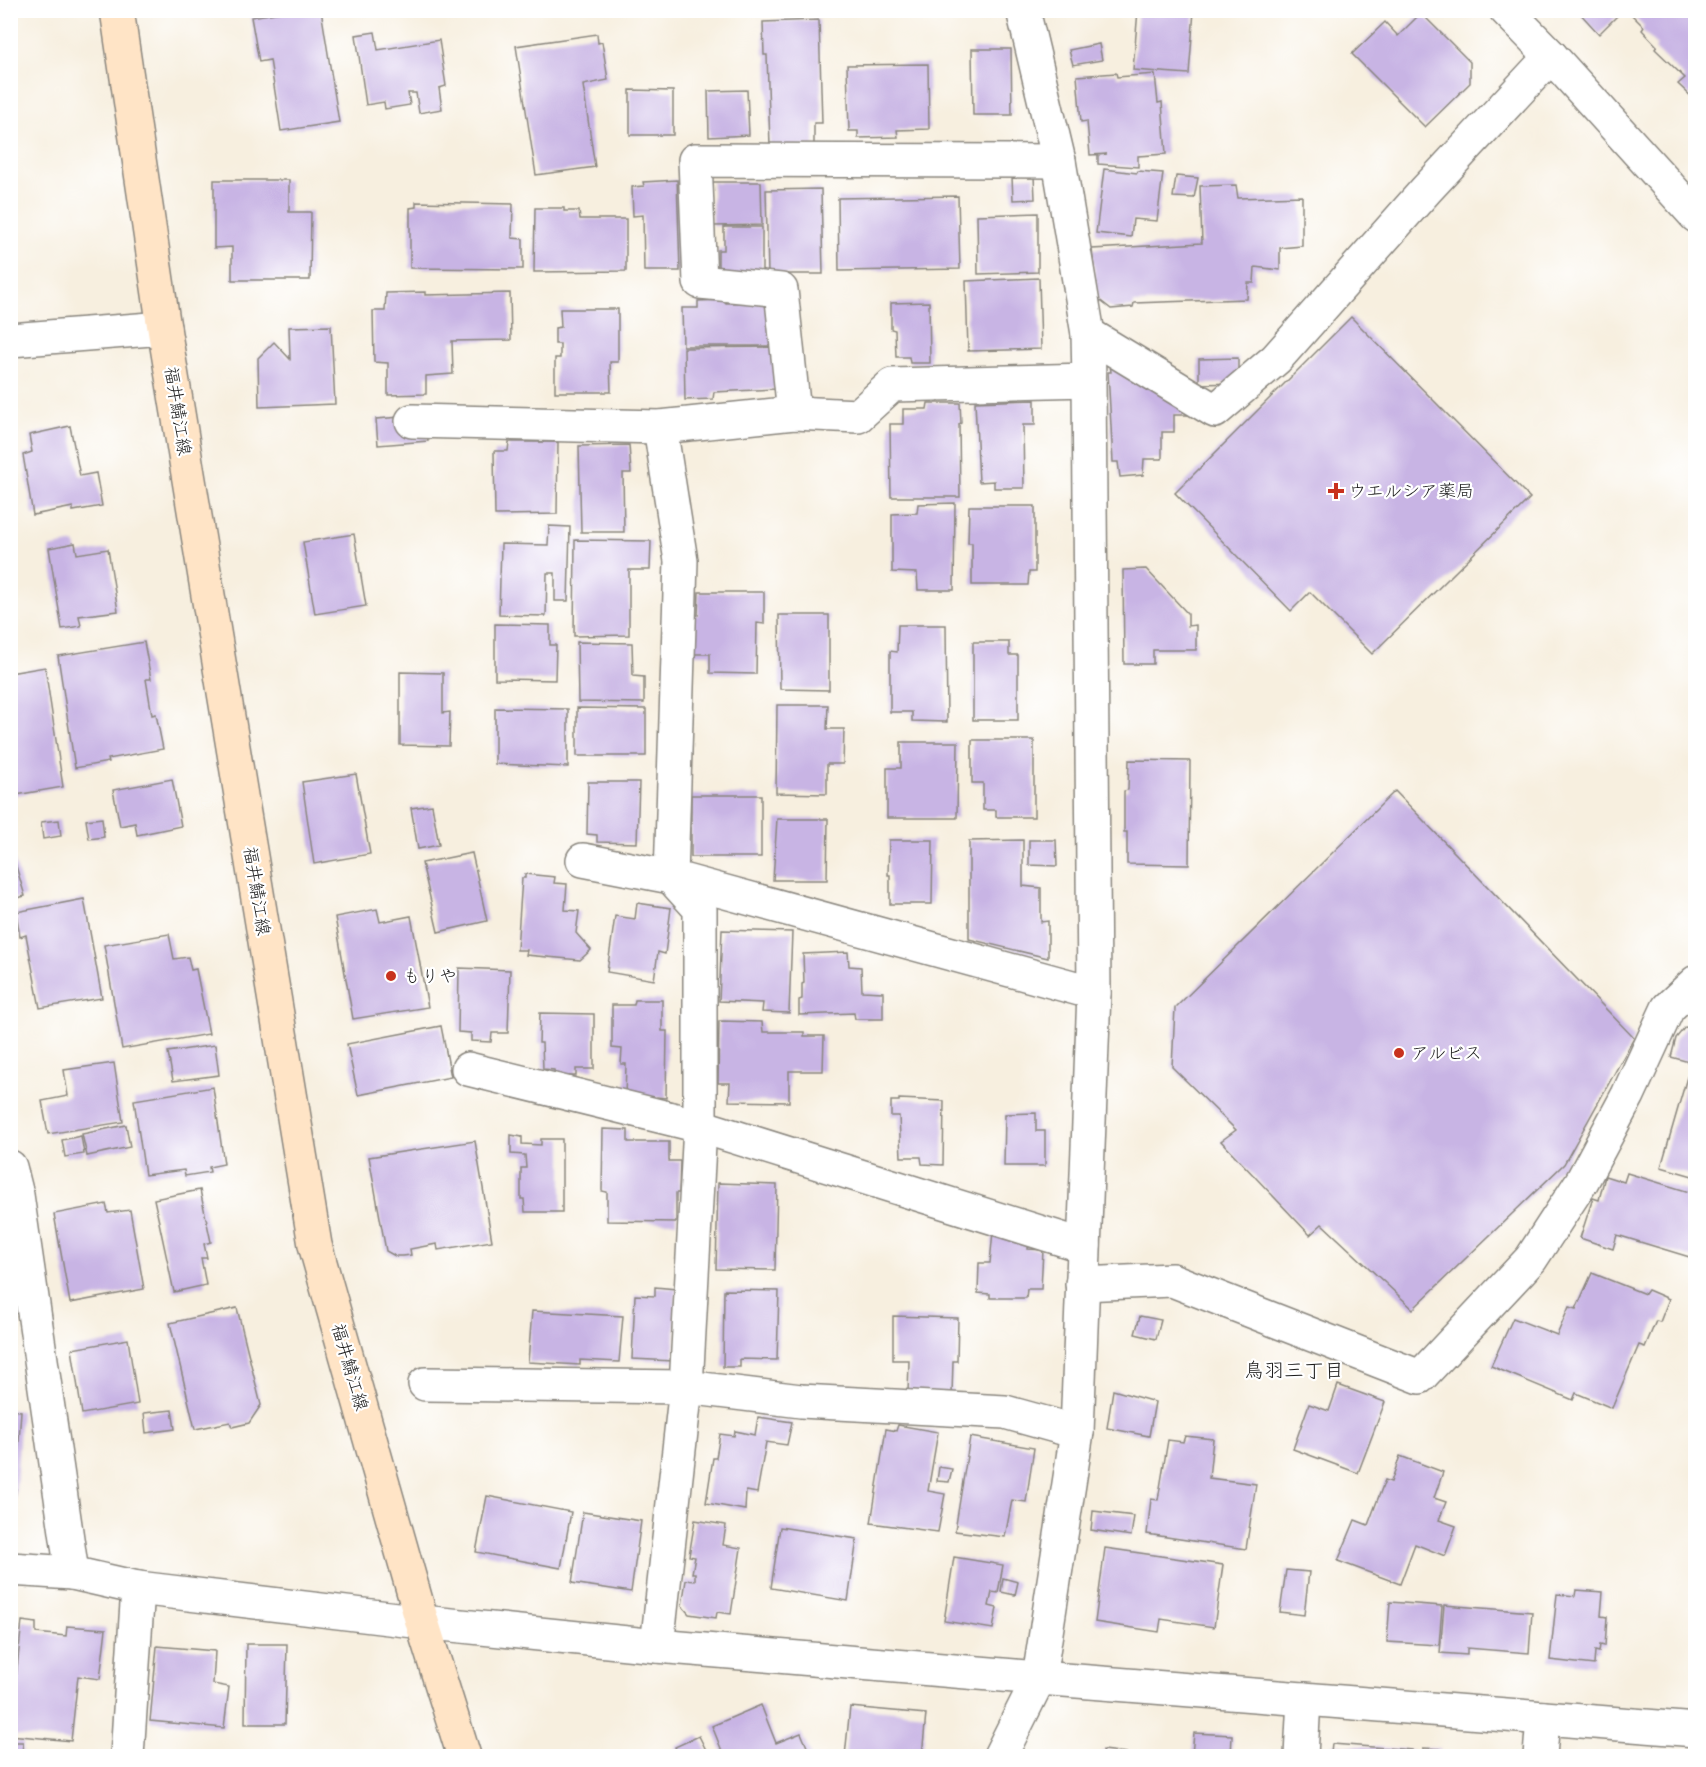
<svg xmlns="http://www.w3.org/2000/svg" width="1706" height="1767" viewBox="0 0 1706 1767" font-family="'Shantell Sans','Klee One',sans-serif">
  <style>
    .building { fill: #c8b4e4 }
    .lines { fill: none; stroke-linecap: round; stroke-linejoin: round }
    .minor-casing { stroke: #8a867e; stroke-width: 36 }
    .tertiary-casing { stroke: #8a867e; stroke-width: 36 }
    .secondary-casing { stroke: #8a867e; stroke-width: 36 }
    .minor { stroke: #fff; stroke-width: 33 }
    .tertiary { stroke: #fff; stroke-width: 33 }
    .secondary { stroke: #ffe4c6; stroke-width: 33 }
    .poi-dot { fill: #c8321e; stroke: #fff; stroke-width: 2 }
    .labels { text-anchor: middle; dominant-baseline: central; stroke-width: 4.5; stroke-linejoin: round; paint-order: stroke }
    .street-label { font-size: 18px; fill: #1c1c1c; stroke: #fff }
    .poi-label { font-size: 18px; fill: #1c1c1c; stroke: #fff; text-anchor: start }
    .neighbourhood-label { font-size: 20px; fill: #1c1c1c; stroke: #fff }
  </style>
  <rect width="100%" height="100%" fill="#fff"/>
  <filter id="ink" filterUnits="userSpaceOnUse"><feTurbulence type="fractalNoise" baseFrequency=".0167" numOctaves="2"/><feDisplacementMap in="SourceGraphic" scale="12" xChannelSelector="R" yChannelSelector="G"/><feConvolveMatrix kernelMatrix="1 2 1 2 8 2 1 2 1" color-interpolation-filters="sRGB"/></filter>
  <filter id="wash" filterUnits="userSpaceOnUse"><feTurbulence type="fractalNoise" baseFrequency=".008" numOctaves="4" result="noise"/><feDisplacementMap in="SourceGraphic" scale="24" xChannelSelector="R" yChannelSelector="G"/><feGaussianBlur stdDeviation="1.35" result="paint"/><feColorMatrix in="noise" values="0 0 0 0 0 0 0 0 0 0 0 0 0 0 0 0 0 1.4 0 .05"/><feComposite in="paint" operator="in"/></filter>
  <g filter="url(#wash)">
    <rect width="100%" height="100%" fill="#f7efdf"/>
    <g id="blocks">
      <g class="building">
        <polygon points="294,10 321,10 339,122 281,131 270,60 259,62 251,17"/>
        <polygon points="709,10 731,10 731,15 709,14"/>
        <polygon points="1138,10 1194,11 1189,74 1133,70"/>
        <polygon points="1577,10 1623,10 1599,34"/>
        <polygon points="1627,10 1694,10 1696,12 1696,101 1678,84 1685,78 1655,49 1657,46 1642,30 1644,27"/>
        <polygon points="1421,13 1470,62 1470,83 1425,127 1352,54 1385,22 1398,36"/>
        <polygon points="819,20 822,123 814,123 814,146 770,146 767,55 764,55 763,22"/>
        <polygon points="375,32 378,50 439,40 446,86 439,88 442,109 419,113 416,93 408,93 410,105 385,109 384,102 366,105 356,35"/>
        <polygon points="597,34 598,43 602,42 608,80 583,85 595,167 536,175 516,46"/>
        <polygon points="1099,44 1102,60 1073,65 1069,50"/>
        <polygon points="972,49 1011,49 1012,115 973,115"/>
        <polygon points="928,64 929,129 897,130 898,137 858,138 858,131 849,131 847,65"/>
        <polygon points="1116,73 1117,77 1155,74 1158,103 1162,102 1166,154 1138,156 1138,167 1098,164 1098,155 1107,154 1090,155 1087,121 1081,122 1077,76"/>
        <polygon points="630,90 673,91 673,135 630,135"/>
        <polygon points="747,90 749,135 709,137 708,91"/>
        <polygon points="1104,169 1137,173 1138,171 1163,173 1157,221 1133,219 1131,237 1096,233"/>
        <polygon points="1034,176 1035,199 1013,200 1012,177"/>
        <polygon points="1176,176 1198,178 1194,198 1173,197"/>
        <polygon points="214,180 289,180 289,212 311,212 310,280 232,280 232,247 214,248"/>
        <polygon points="677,180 680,271 644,271 643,215 633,216 632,187 644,186 643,182"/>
        <polygon points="712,182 761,182 762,225 713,226"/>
        <polygon points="1236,185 1238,198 1302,196 1302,246 1280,248 1280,270 1255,267 1254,283 1248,283 1247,299 1134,303 1133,307 1111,309 1097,298 1092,249 1202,243 1200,186"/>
        <polygon points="821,189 823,274 768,274 766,190"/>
        <polygon points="958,196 960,269 839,271 838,198"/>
        <polygon points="416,202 513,204 512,238 523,239 523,269 410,268 410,208 416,207"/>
        <polygon points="535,208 564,208 564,211 579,211 580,219 626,219 626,271 534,272"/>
        <polygon points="1038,213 1038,272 978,274 977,215"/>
        <polygon points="724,227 762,227 762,277 718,276 718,250 724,250"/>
        <polygon points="1039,278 1041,349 968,351 966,281"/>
        <polygon points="425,292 425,295 510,293 511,340 452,341 453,374 426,376 426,394 388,395 388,363 374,362 373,311 385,311 386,293"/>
        <polygon points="725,300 726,303 774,302 780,346 683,346 682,308 698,308 698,301"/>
        <polygon points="929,302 930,363 910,363 909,357 896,357 895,330 891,329 891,303"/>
        <polygon points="560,309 618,309 618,362 610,362 611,392 555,392 555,358 560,358 560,344 555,344 555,328 561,327"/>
        <polygon points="1351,317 1530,498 1372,654 1310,592 1291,611 1175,493"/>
        <polygon points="331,326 335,404 259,407 258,358 274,342 290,359 289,327"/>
        <polygon points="775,347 775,389 714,392 713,399 685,400 684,348"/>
        <polygon points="1238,358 1238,383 1199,384 1199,359"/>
        <polygon points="1110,364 1207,415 1174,415 1174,432 1162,432 1162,459 1144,459 1143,475 1120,477 1118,462 1113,462 1108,372 1111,372"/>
        <polygon points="1035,400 1035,425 1023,425 1024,488 994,488 994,481 979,482 975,402"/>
        <polygon points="928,403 960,403 961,423 959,424 960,497 891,497 890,424 903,424 903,409 927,409"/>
        <polygon points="426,415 428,441 378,445 376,419"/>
        <polygon points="70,426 80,476 96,473 102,506 73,511 73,507 33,515 23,455 32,452 29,435"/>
        <polygon points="509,442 558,442 557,514 495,515 494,451 508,451"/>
        <polygon points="629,445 631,473 623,473 624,532 581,532 579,446"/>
        <polygon points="955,503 954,590 918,590 917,573 892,572 892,514 917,513 918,504"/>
        <polygon points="969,506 1035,506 1035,572 1029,572 1028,585 972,585 972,543 968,543"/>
        <polygon points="549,526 570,527 568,601 555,601 555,573 547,573 546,616 499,615 501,544 548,545"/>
        <polygon points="354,534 366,606 315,614 303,542"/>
        <polygon points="575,540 651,541 650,570 629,570 629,635 574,636"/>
        <polygon points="75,543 77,554 108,549 118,611 79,616 81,626 62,629 49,548"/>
        <polygon points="1146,569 1188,614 1188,626 1196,625 1196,650 1153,650 1153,664 1124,664 1123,570"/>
        <polygon points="699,592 764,592 764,624 757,623 756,674 710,673 710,654 690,654 690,616 698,615"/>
        <polygon points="779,615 829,615 829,690 780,689"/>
        <polygon points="495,624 550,625 550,645 556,645 555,680 495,679"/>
        <polygon points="898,625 946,625 947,722 912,721 912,712 890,712 890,651 897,652"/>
        <polygon points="144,642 151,679 146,679 152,715 156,714 163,749 108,759 109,762 75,768 58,656"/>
        <polygon points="577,642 632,643 633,676 644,677 644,703 578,702"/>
        <polygon points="973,642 1009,642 1009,655 1018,655 1018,720 973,720"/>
        <polygon points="45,667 63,787 10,796 10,673"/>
        <polygon points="400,672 443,673 443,713 450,712 449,746 400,745"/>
        <polygon points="777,705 828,705 827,729 844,729 843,764 827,764 827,794 776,793"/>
        <polygon points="495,708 568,709 568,767 495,764"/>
        <polygon points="577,708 646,709 646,756 577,756"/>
        <polygon points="972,740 1034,740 1034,817 996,817 996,810 983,810 983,783 972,783"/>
        <polygon points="901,742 958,742 957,818 887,818 887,768 901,768"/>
        <polygon points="1129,760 1190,761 1189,865 1127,864 1127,832 1124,832 1124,791 1128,790"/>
        <polygon points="356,774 370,854 314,864 302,782"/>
        <polygon points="172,779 181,826 137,835 135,823 120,826 113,790"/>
        <polygon points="588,782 639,782 637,843 597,842 597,835 587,834"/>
        <polygon points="1395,791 1634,1038 1564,1164 1413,1309 1322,1224 1310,1235 1221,1141 1236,1130 1172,1067 1175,1008"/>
        <rect x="691" y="795" width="70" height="62"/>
        <polygon points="432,805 439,845 418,849 411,808"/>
        <polygon points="102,818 104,837 89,839 86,820"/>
        <polygon points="777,819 828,819 827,880 773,880"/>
        <polygon points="59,820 61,836 43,839 41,822"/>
        <polygon points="889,840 933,840 932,904 890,904 890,875 888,875"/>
        <polygon points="1023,840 1023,886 1041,888 1041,922 1048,921 1048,958 969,939 969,841"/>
        <polygon points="1029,840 1056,840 1057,866 1029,865"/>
        <polygon points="10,846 25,896 10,900"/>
        <polygon points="472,853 487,921 438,932 422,863"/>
        <polygon points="525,874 555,877 554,883 567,884 565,910 579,911 576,933 591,950 580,960 526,955 527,950 517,950 522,878 525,878"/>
        <polygon points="84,899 102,998 40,1008 26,935 20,937 16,912"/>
        <polygon points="637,903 671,908 665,954 658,952 654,980 607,972 615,916 635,919"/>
        <polygon points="377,909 380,922 411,916 428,1007 353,1019 335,917"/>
        <polygon points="722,930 792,932 789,1013 762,1012 763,1003 719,1001"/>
        <polygon points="169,934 174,959 188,957 191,970 196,969 209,1034 122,1049 104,945"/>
        <polygon points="848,952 849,966 861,967 862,991 883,992 883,1019 855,1019 854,1013 799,1015 799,1000 802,999 802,984 804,983 803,954"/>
        <polygon points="459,968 510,970 508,1033 492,1033 491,1042 471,1041 471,1033 458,1032"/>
        <polygon points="635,1000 662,1000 662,1031 667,1031 666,1098 657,1097 657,1101 625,1098 626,1064 621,1064 622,1049 612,1048 612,1005 634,1005"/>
        <polygon points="540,1013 594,1014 594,1069 576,1069 576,1076 555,1076 554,1070 543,1069 542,1043 539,1043"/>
        <polygon points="719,1021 762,1022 763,1032 804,1032 804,1036 824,1036 823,1071 789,1071 789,1102 729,1101 730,1083 718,1083"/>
        <polygon points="441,1026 451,1077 358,1095 347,1044"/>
        <polygon points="1685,1027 1696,1030 1696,1064 1671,1057 1676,1038"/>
        <polygon points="215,1045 219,1075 173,1081 168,1052"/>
        <polygon points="114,1063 123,1122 48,1134 42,1101 68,1096 64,1070"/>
        <polygon points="1687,1077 1696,1080 1696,1177 1661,1167"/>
        <polygon points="213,1087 224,1164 209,1167 210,1172 185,1176 184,1170 145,1175 134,1100"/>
        <polygon points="899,1099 944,1101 943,1165 922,1164 921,1157 901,1157 899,1116 891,1116 891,1101 899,1101"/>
        <polygon points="1036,1113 1036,1131 1045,1131 1045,1166 1004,1166 1005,1114"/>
        <polygon points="126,1125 130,1147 87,1156 82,1134"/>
        <polygon points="603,1129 628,1130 628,1142 669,1142 669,1161 680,1161 679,1193 676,1193 676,1222 607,1221 607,1192 602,1191"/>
        <polygon points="511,1135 522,1137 522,1144 541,1145 541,1139 562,1139 562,1212 525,1212 524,1199 521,1199 521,1168 526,1168 525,1155 511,1154"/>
        <polygon points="81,1136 84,1154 65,1157 62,1140"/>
        <polygon points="475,1141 492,1241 438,1250 437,1244 410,1249 411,1255 403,1256 395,1256 386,1251 369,1157"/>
        <polygon points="1627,1173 1696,1194 1696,1259 1617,1235 1613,1249 1580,1238 1593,1198 1599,1200 1605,1176 1624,1182"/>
        <polygon points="718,1183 777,1185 775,1270 716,1269"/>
        <polygon points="200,1190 211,1242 204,1244 207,1258 201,1258 206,1285 174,1292 154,1199"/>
        <polygon points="106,1204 108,1213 130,1210 144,1289 70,1303 54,1214"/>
        <polygon points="993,1231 1029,1238 1028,1249 1043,1250 1041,1289 1027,1289 1026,1298 990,1298 990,1294 978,1293 979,1263 990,1263"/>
        <polygon points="1592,1273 1645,1294 1648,1290 1669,1299 1660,1322 1656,1321 1645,1347 1639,1345 1612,1408 1576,1393 1573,1400 1491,1366 1513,1318 1557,1335 1569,1307 1576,1309"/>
        <polygon points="655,1287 676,1289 674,1361 632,1359 635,1295 655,1296"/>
        <polygon points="724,1290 779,1291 777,1360 740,1359 740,1367 723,1367"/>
        <polygon points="237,1308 261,1405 249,1423 232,1427 230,1422 195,1429 170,1323"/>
        <polygon points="532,1311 623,1316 619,1362 580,1360 580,1365 528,1362"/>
        <polygon points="893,1316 958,1318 957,1361 953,1361 952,1395 908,1394 909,1360 893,1360"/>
        <polygon points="1140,1316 1161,1320 1156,1339 1135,1334"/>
        <polygon points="128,1339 138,1404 82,1414 72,1349"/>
        <polygon points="1338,1385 1385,1402 1358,1473 1293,1449 1309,1404 1329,1411"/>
        <polygon points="1113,1390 1155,1402 1149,1436 1107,1428"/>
        <polygon points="10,1410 21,1411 15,1500 10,1500"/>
        <polygon points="172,1410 175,1429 146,1433 144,1413"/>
        <polygon points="758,1417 792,1422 787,1445 766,1442 757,1493 746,1491 745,1510 706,1503 713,1458 716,1458 720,1434 734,1436 735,1431 755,1435"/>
        <polygon points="898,1425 938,1432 928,1491 945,1494 938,1532 871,1523 886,1429 896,1431"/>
        <polygon points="1185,1436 1213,1439 1209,1478 1256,1484 1246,1549 1147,1534 1151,1499 1158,1500 1168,1440 1183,1442"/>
        <polygon points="970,1437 1034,1448 1026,1502 1012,1500 1005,1537 955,1531"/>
        <polygon points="1400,1456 1443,1472 1434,1498 1446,1502 1439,1520 1456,1526 1445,1556 1415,1544 1400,1584 1338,1561 1355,1520 1368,1525 1385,1480 1391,1482"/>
        <polygon points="939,1467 952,1469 949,1482 937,1481"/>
        <polygon points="487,1496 571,1512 561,1568 476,1552"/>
        <polygon points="1093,1511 1134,1516 1131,1536 1091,1530"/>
        <polygon points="583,1512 641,1521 631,1592 572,1583"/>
        <polygon points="695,1520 726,1525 723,1545 741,1548 731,1614 717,1612 716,1618 689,1614 682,1606 686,1580 695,1581 695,1573 692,1573 695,1557 689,1556"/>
        <polygon points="780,1527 857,1539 848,1601 771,1588"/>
        <polygon points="1105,1548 1223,1565 1214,1627 1161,1619 1159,1632 1095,1622"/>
        <polygon points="954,1557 1003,1565 998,1593 992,1592 989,1606 997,1608 993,1629 944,1621"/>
        <polygon points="1286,1570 1309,1572 1304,1615 1280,1612"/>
        <polygon points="1003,1578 1018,1582 1015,1595 1001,1592"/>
        <polygon points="1576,1590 1603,1592 1601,1616 1607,1617 1605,1646 1600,1645 1599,1652 1595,1651 1594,1665 1550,1660 1557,1594 1575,1596"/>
        <polygon points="1390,1602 1442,1606 1439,1645 1387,1642"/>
        <polygon points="1444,1605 1532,1612 1529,1653 1467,1648 1467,1655 1440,1653"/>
        <polygon points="22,1621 36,1623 36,1633 66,1636 67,1626 106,1629 100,1679 78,1676 71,1741 10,1735"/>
        <polygon points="246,1644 287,1644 285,1724 245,1724"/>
        <polygon points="157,1646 215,1651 213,1684 229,1687 224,1728 150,1721"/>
        <polygon points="761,1705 776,1743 801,1733 811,1756 724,1756 712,1726"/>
        <polygon points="850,1707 926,1714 922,1756 845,1756"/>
        <polygon points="1194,1733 1232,1735 1231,1756 1192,1755"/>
        <polygon points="699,1736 709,1756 680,1756 675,1747"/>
        <polygon points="10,1742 23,1742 22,1756 10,1756"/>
        <polygon points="1332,1744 1412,1750 1412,1756 1321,1756 1322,1752 1331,1753"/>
        <polygon points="1423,1748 1440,1749 1440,1756 1422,1756"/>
        <polygon points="1103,1750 1126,1753 1126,1756 1102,1756"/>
      </g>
    </g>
  </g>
  <g filter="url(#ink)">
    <use href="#blocks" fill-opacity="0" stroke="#8a867e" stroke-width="1.5"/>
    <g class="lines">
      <g class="minor-casing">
        <g id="minor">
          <polyline points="1023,10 1059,161 1088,334 1089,380 1094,993 1077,1432 1039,1678"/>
          <polyline points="1088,334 1215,411 1276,359 1426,190 1551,56"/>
          <polyline points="10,340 164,328"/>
          <polyline points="794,413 781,290 700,282 695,160 1059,161"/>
          <polyline points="412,421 660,427 794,413 858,416 892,385 1089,380"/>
          <polyline points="583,860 671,877 1094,993"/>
          <polyline points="468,1069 700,1126 1084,1246"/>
          <polyline points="10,1167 17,1195 72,1573"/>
          <polyline points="1082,1284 1172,1280 1420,1377 1531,1259 1582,1181 1628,1095 1668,1008 1696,982"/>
          <polyline points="425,1384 686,1387 801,1401 1005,1412 1077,1432"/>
          <polyline points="657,1646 686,1387 700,1126 700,909 671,877 681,561 660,427"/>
          <polyline points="127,1756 138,1588"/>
          <polyline points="1301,1756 1304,1699"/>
          <polyline points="1540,1756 1543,1718"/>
        </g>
      </g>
      <g class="tertiary-casing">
        <g id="tertiary">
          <polyline points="1506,10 1551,56 1696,216"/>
          <polyline points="10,1569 72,1573 138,1588 422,1622 657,1646 1039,1678 1696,1730"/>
          <polyline points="1000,1756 1039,1678"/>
        </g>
      </g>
      <g class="secondary-casing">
        <polyline id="secondary" points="117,10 164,328 315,1245 422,1622 464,1756"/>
      </g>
      <use href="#minor" class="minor"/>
      <use href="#tertiary" class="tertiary"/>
      <use href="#secondary" class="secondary"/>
    </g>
  </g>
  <g class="poi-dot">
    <path d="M1333 482h6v6h6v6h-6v6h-6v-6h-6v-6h6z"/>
    <circle cx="391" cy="976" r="6"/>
    <circle cx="1399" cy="1053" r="6"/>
  </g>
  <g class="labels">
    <g class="street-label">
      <text transform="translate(178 411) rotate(81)">福井鯖江線</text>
      <text transform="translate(257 891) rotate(81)">福井鯖江線</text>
      <text transform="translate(350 1367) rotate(74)">福井鯖江線</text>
    </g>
    <g class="poi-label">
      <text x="1348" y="491">ウエルシア薬局</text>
      <text x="403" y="976">もりや</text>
      <text x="1411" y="1053">アルビス</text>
    </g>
    <g class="neighbourhood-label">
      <text x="1294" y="1370">鳥羽三丁目</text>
    </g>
  </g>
  <rect width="1706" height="1767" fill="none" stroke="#fff" stroke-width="36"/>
</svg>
